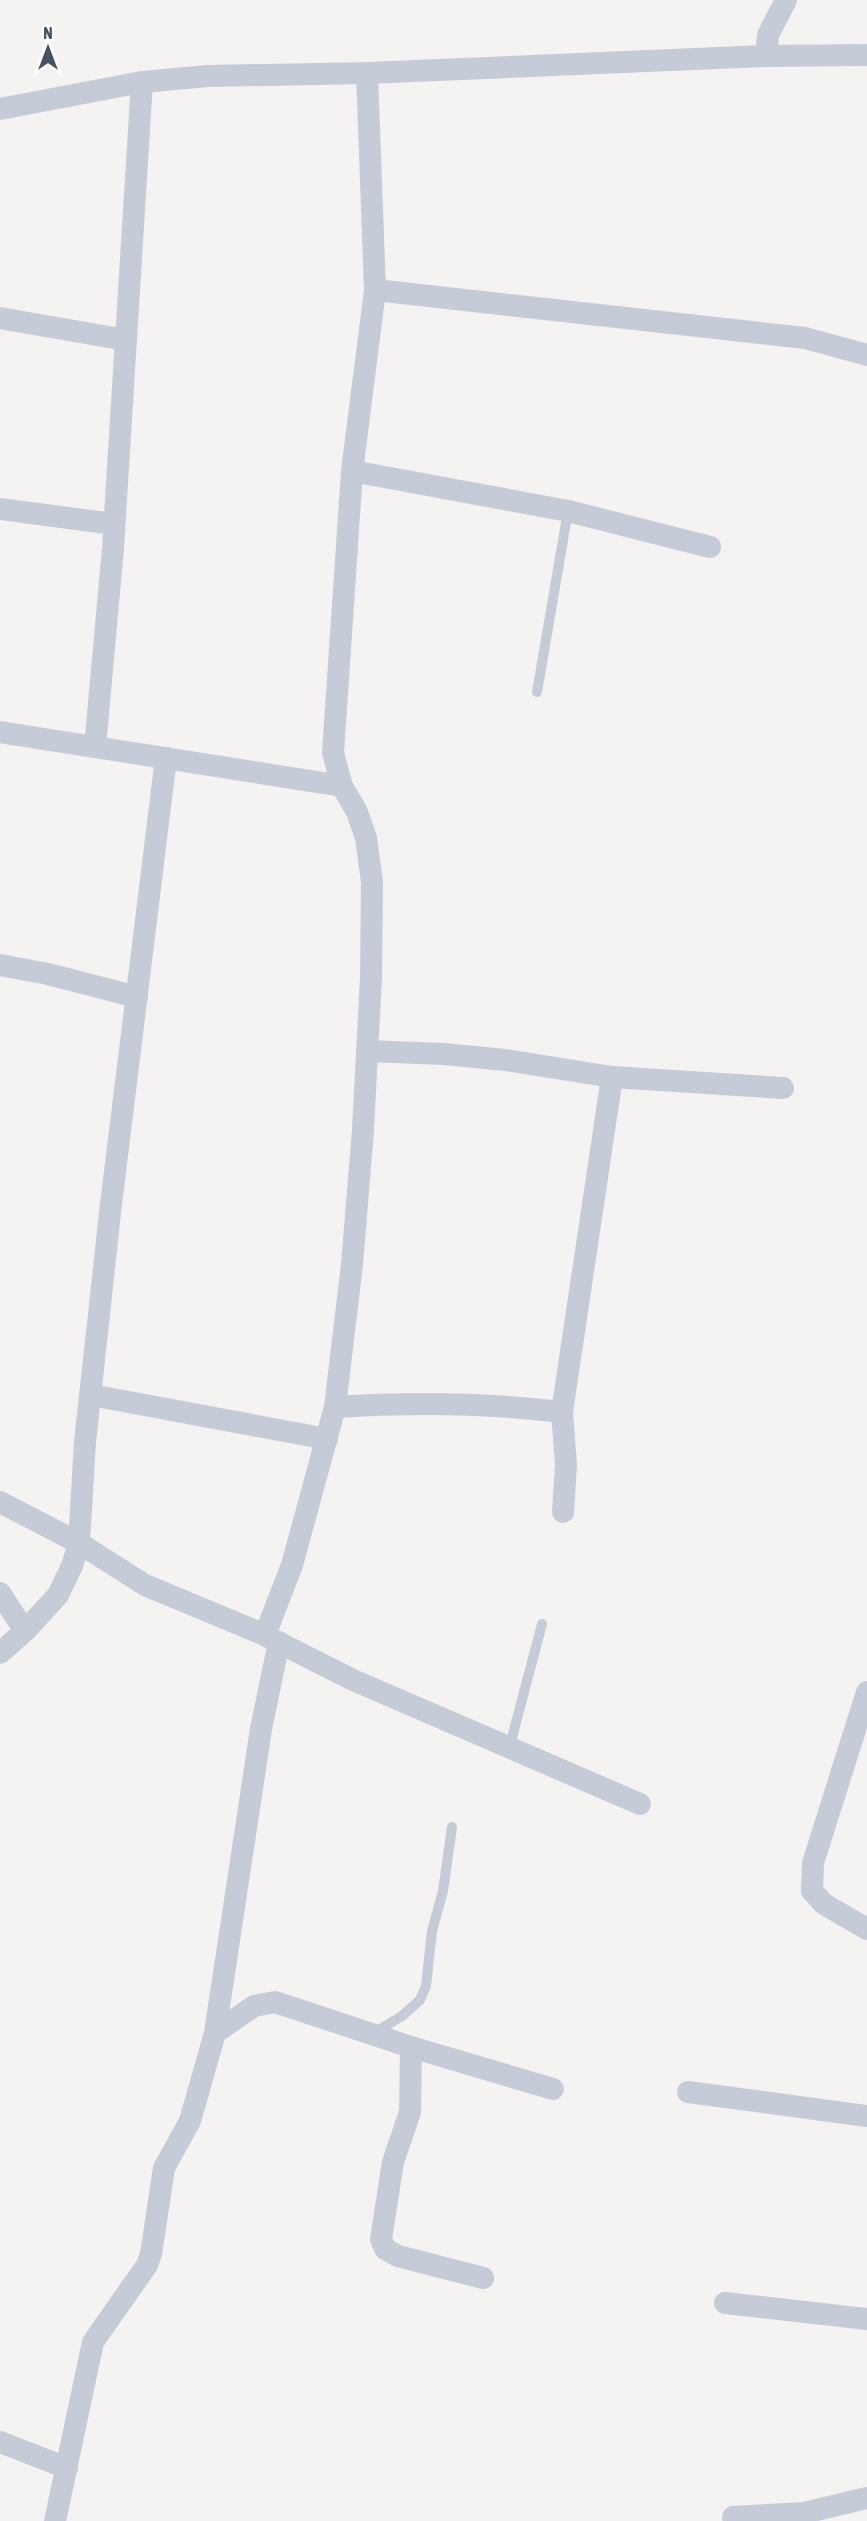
<svg xmlns="http://www.w3.org/2000/svg" width="867" height="2521" viewBox="0 0 867 2521" font-family="'Asap Condensed',sans-serif">
  <style>
    .lines { fill: none; stroke-linecap: round; stroke-linejoin: round }
    .lane { stroke: #c5ccd8; stroke-width: 10 }
    .street { stroke: #c5ccd8; stroke-width: 22 }
  </style>
  <rect width="100%" height="100%" fill="#f5f2f2"/>
  <g class="lines">
    <g class="lane">
      <polyline points="537,692 568,511"/>
      <polyline points="509,1749 542,1624"/>
      <polyline points="372,2034 402,2016 420,2000 426,1986 432,1931 443,1891 452,1827"/>
    </g>
    <g class="street">
      <polyline points="766,56 768,35 786,0"/>
      <polyline points="0,109 142,82 208,76 367,73 766,56 867,55"/>
      <polyline points="375,290 805,338 867,355"/>
      <polyline points="0,318 126,340"/>
      <polyline points="352,471 568,511 710,547"/>
      <polyline points="0,509 114,524"/>
      <polyline points="0,732 342,786"/>
      <polyline points="95,747 113,548 142,82"/>
      <polyline points="0,965 48,974 137,997"/>
      <polyline points="367,1051 444,1054 505,1060 612,1077 783,1088"/>
      <polyline points="91,1395 327,1439"/>
      <path d="M335,1407C412,1402 486,1403 562,1412"/>
      <polyline points="0,1502 79,1543 145,1585 265,1635 292,1565 335,1407 352,1264 363,1130 371,977 372,882 366,838 357,812 342,786 333,753 352,471 375,290 367,73"/>
      <polyline points="563,1512 566,1465 562,1412 612,1077"/>
      <polyline points="0,1593 25,1631"/>
      <polyline points="266,1636 353,1680 640,1804"/>
      <polyline points="0,1653 25,1631 58,1595 72,1566 79,1543 85,1442 111,1204 166,758"/>
      <polyline points="867,1692 813,1863 812,1891 824,1904 867,1929"/>
      <polyline points="215,2033 254,2006 275,2002 411,2047 553,2089"/>
      <polyline points="411,2047 410,2112 393,2162 381,2239 385,2249 398,2256 483,2278"/>
      <polyline points="688,2092 867,2116"/>
      <polyline points="725,2303 867,2319"/>
      <polyline points="0,2442 67,2468"/>
      <polyline points="733,2517 804,2513 867,2498"/>
      <polyline points="55,2521 93,2342 147,2265 151,2254 164,2168 190,2121 215,2033 261,1729 279,1642"/>
    </g>
  </g>
  <g transform="translate(48 48)" stroke="#ffffff" stroke-width="4.5" paint-order="stroke">
  <path d="M0-4.5L10 22L0 15L-10 22Z" fill="#475263"/>
  <text y="-9" font-size="16" font-weight="bold" text-anchor="middle" fill="#475263">N</text>
  </g>
</svg>
